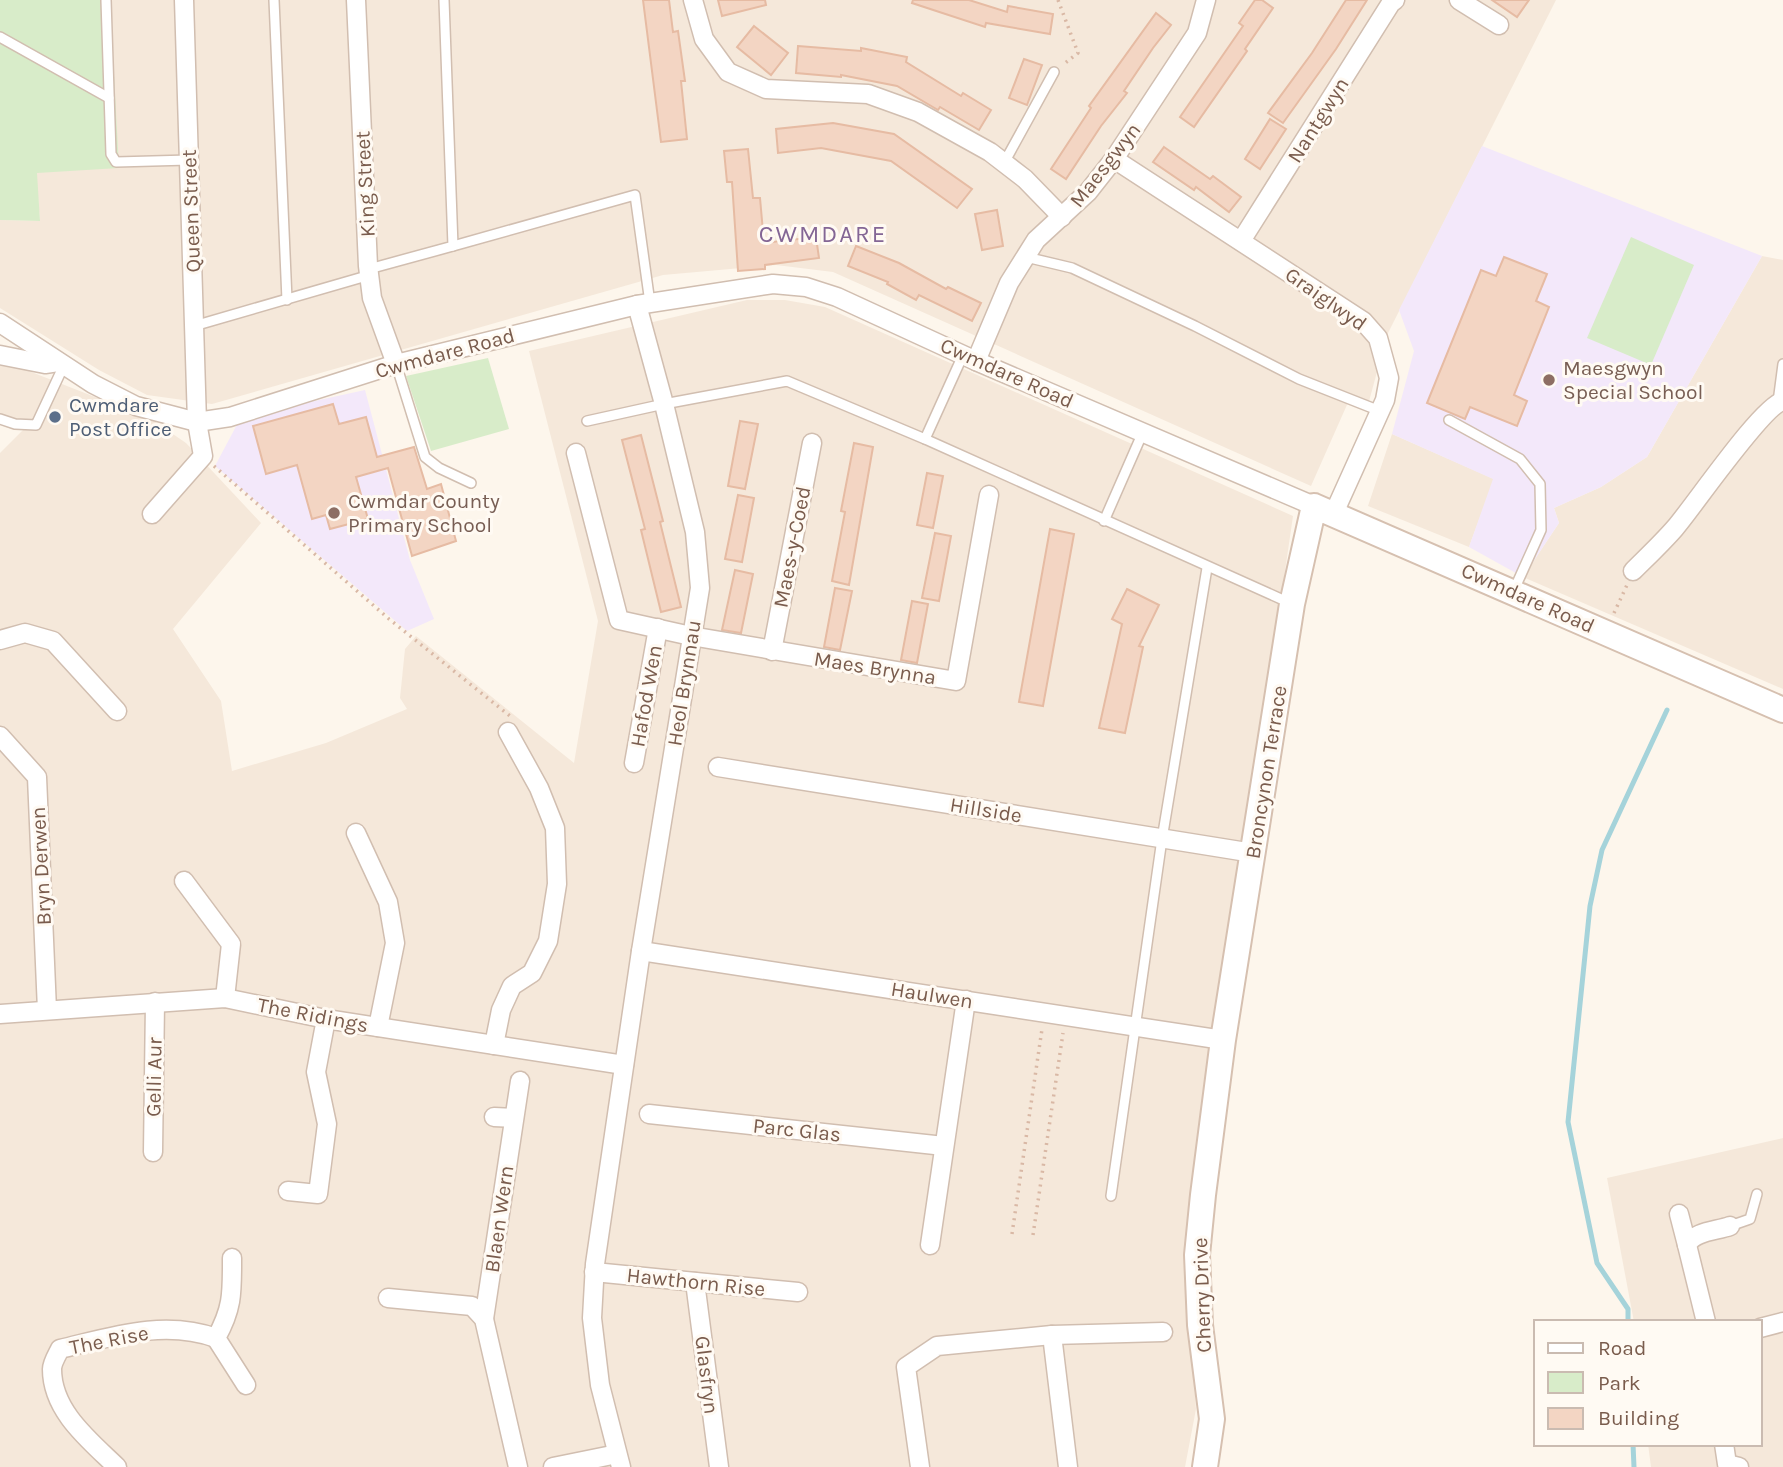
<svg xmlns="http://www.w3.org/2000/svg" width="1783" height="1467" viewBox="0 0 1783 1467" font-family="Karla,sans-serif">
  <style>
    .residential { fill: #f5e8da }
    .education { fill: #f3e8fa }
    .green { fill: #d8ecc9 }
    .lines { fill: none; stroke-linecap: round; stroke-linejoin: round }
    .stream { stroke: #a5d3da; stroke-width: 5 }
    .building { fill: #f3d5c3; stroke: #e6bba3; stroke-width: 2 }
    .lane-casing { stroke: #d1beb0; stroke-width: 12 }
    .street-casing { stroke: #d1beb0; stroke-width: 21 }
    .secondary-casing { stroke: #d6c0b0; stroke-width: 28 }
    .path { stroke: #d9b8a5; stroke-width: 3.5; stroke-dasharray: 2 5; stroke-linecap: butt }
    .lane { stroke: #fff; stroke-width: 9 }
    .street { stroke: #fff; stroke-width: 18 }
    .secondary { stroke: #fff; stroke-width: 24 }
    .education-dot { fill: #8d6e63; stroke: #fffaf3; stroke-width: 2.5 }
    .service-dot { fill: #5c6f8a; stroke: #fffaf3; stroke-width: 2.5 }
    .labels { text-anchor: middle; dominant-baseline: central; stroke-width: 6; stroke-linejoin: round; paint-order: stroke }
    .street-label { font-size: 21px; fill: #7a5c4d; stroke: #fffaf3 }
    .education-label { font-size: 21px; fill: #785e54; stroke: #fffaf3; text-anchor: start }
    .service-label { font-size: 21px; fill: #4e5e75; stroke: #fffaf3; text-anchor: start }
    .quarter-label { font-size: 24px; letter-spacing: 2px; fill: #846695; stroke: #fffaf3 }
  </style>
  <rect width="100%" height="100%" fill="#fdf6ec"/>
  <g class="residential">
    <polygon points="110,0 1556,0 1387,335 1368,405 1350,398 1311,486 833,272 776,265 663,275 212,404 147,395 99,370 0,308 0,220 40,221 36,173"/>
    <polygon points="1762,256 1783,260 1783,689 1523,577 1559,523 1554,508 1601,487 1647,457"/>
    <polygon points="747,300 785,300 825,307 1293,516 1185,1260 1196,1409 1185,1467 0,1467 0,453 29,424 0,414 0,362 11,364 151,419 186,443 261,523 173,629 221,701 232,771 326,743 407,709 400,698 405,649 416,636 574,763 598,621 529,351"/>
    <polygon points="1392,434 1494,479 1469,547 1368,506"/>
    <polygon points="1783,1138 1783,1467 1651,1467 1648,1444 1760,1444 1760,1322 1634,1322 1607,1178"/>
  </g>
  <g class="education">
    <polygon points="1482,146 1762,256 1647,457 1601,487 1554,508 1559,523 1523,577 1469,547 1493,479 1392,434 1414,351 1399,310"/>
    <polygon points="365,390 410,560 434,619 407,631 215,466 241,417"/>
  </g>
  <g class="green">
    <polygon points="0,0 110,0 119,168 37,173 40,221 0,220"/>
    <polygon points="1631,237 1694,265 1651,365 1587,338"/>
    <polygon points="488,358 509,429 431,451 406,376"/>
  </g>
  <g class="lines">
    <g class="stream">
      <polyline points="1628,1322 1628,1309 1597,1263 1568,1122 1590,906 1602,850 1667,710"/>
      <polyline points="1633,1444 1634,1467"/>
    </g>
  </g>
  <g class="building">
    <polygon points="643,0 669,0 673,32 678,31 685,81 681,81 687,139 661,142"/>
    <polygon points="718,0 765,0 766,5 722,16"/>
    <polygon points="913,0 969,0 1007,12 1008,6 1053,14 1050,34 986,23 985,27 912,3"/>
    <polygon points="1255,0 1262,0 1273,8 1245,49 1247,51 1194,127 1180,117 1243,26 1239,23"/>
    <polygon points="1346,0 1367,0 1336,49 1283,123 1268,113 1312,53"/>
    <polygon points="1492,0 1529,0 1517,17"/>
    <polygon points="1156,13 1171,25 1153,48 1124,91 1127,93 1101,126 1066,179 1051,169 1091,108 1089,106"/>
    <polygon points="754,26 788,53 771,75 737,47"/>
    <polygon points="798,46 861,51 861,48 907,57 906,62 961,96 963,93 991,110 979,130 940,107 938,110 897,86 841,75 841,77 796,73"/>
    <polygon points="1024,59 1042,65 1027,105 1009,98"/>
    <polygon points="1270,119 1286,129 1260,169 1245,159"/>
    <polygon points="833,123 894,134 972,189 957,208 891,161 821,148 778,153 776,129"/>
    <polygon points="1164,147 1210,179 1213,176 1241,197 1229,212 1196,187 1194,190 1153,162"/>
    <polygon points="748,149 753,198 760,198 764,243 816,237 819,258 765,265 765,269 738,271 732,182 727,182 724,151"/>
    <polygon points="997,210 1003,246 982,250 975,214"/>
    <polygon points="856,246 899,263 946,289 948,287 981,303 972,321 919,295 916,300 887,284 888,282 848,266"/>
    <polygon points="1504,257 1547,274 1536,301 1549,307 1514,395 1527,401 1517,426 1470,407 1465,419 1427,403 1481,270 1496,276"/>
    <polygon points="333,404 339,424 366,417 377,457 414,447 427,489 441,484 456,541 412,556 388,468 356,477 368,519 330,529 326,515 312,519 297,465 266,474 253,426"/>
    <polygon points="740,421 758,424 745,489 728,486"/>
    <polygon points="641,435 663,521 660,522 681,607 661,612 641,530 645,529 622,440"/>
    <polygon points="854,443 873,447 849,585 832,581 845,512 841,511"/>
    <polygon points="927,473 943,476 933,528 917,525"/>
    <polygon points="738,495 754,498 742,562 725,559"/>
    <polygon points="1050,529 1074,534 1043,706 1019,702"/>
    <polygon points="935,533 951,536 939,601 922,598"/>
    <polygon points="735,570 753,574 741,633 722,630"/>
    <polygon points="835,588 852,591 840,650 824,647"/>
    <polygon points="1127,589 1159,605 1139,646 1143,647 1125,733 1099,728 1122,624 1112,619"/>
    <polygon points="912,601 928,604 917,663 901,660"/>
  </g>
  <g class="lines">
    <g class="lane-casing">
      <g id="lane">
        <polyline points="106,0 111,154 116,162 189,160"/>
        <polyline points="274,0 287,300"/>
        <polyline points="0,37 109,98"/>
        <polyline points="1004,163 1054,72"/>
        <polyline points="453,246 635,195 650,303"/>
        <polyline points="1026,257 1072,268 1195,326 1299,379 1380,411"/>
        <polyline points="369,269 453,246 444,0"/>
        <polyline points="194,326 370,275"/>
        <polyline points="396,364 425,457 439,468 471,483"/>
        <polyline points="1778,402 1783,364"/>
        <polyline points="0,419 15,424 36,425 64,365"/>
        <polyline points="1449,420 1520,459 1540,484 1541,530 1514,590"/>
        <polyline points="587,421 664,404 787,381 925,439 1290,603"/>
        <polyline points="925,439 963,355"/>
        <polyline points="1104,521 1143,432"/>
        <polyline points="1111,1196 1162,839 1207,568"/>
        <polyline points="1730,1226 1750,1219 1757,1194"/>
      </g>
    </g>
    <g class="street-casing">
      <g id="street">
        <polyline points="356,0 368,266 372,298 396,364"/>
        <polyline points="693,0 704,39 728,72 766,89 868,94 918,112 990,152 1025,179 1062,217"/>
        <polyline points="1459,0 1499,25"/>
        <polyline points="1114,159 1363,321 1378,338 1389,378 1385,400 1334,513"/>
        <polyline points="1241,241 1391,3 1395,0"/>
        <polyline points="0,323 93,384 136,406 197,422 230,417 396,364 637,305 773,284 806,287 837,297 976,361 1314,506"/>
        <polyline points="0,355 45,364 58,362"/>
        <polyline points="976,361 1009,283 1036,240 1088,192 1114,159 1197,33 1206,0"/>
        <polyline points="576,453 619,620 691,636 956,681 989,495"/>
        <polyline points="152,514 203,456 197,422 184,0"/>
        <path d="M1633,571C1647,557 1662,543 1675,528C1694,506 1762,406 1783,401"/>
        <polyline points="0,640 25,633 53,641 117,711"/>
        <polyline points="772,651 812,443"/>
        <polyline points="0,736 37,777 47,1010"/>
        <polyline points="634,763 658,628"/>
        <polyline points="718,767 1253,853"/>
        <polyline points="356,833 388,902 395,943 378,1027"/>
        <polyline points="184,881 231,944 225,998"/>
        <polyline points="641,951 1223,1040"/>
        <polyline points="0,1014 225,998 326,1019 624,1065"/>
        <polyline points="494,1045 501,1010 512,986 532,973 548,941 557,884 555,828 539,788 508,732"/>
        <polyline points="649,1114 944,1146"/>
        <polyline points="494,1117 514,1118"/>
        <polyline points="153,1152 155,1002"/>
        <polyline points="288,1191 318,1194 327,1124 316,1072 326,1019"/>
        <polyline points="1679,1214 1687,1245"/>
        <polyline points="930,1245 966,1000"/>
        <path d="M232,1258C232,1292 233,1308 216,1338L246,1385"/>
        <polyline points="594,1272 798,1292"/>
        <polyline points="695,1282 719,1467"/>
        <polyline points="388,1298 472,1306 484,1319 518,1467"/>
        <polyline points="484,1319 520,1081"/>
        <path d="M1706,1322L1687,1245C1694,1231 1717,1231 1730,1226"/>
        <polyline points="1760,1328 1783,1322"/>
        <polyline points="1052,1335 1068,1467"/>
        <polyline points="1724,1444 1727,1464 1739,1467"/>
        <path d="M117,1467C89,1440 52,1411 52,1369C52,1363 57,1355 60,1349C111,1337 164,1319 216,1338"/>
        <polyline points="553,1467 617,1454"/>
        <polyline points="621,1467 600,1385 592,1318 595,1264 641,951 700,588 695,532 664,404 637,305"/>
        <polyline points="920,1467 906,1367 937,1346 1052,1335 1163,1332"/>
      </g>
    </g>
    <g class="secondary-casing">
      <polyline id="secondary" points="1205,1467 1212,1419 1200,1325 1197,1255 1203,1195 1223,1040 1292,604 1314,506 1783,710"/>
    </g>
    <g class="path">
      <polyline points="1058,0 1078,53 1064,64"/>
      <polyline points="214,466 389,619 510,716"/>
      <polyline points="1614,613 1627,585"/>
      <polyline points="1012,1234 1042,1029"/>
      <polyline points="1033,1235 1063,1033"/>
    </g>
    <use href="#lane" class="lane"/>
    <use href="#street" class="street"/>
    <use href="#secondary" class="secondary"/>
  </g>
  <g class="education-dot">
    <circle cx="1549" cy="380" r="7"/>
    <circle cx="334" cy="513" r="7"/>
  </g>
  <circle class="service-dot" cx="55" cy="417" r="7"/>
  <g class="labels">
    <g class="street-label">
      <text transform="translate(1318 120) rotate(-58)">Nantgwyn</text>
      <text transform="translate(1105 165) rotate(-52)">Maesgwyn</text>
      <text transform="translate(365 184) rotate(-93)">King Street</text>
      <text transform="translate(191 211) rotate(-92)">Queen Street</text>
      <text transform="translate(1326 299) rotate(35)">Graiglwyd</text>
      <text transform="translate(445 353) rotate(-15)">Cwmdare Road</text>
      <text transform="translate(1007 373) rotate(24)">Cwmdare Road</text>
      <text transform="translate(792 547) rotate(-79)">Maes-y-Coed</text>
      <text transform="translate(1528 598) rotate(24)">Cwmdare Road</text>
      <text transform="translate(875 668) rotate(9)">Maes Brynna</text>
      <text transform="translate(684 683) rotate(-81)">Heol Brynnau</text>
      <text transform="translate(646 696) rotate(-80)">Hafod Wen</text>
      <text transform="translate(1266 772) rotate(-81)">Broncynon Terrace</text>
      <text transform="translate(986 810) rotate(9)">Hillside</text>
      <text transform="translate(41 866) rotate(-93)">Bryn Derwen</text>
      <text transform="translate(932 995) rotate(9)">Haulwen</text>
      <text transform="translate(313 1015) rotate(11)">The Ridings</text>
      <text transform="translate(154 1077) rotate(-89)">Gelli Aur</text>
      <text transform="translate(797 1130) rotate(6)">Parc Glas</text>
      <text transform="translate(499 1219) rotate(-82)">Blaen Wern</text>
      <text transform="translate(696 1282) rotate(6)">Hawthorn Rise</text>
      <text transform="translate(1202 1295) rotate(-92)">Cherry Drive</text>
      <text transform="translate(109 1340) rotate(-11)">The Rise</text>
      <text transform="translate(707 1375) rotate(83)">Glasfryn</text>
    </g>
    <g class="education-label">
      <text x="1563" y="368">Maesgwyn<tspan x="1563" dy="24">Special School</tspan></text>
      <text x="348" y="501">Cwmdar County<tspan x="348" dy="24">Primary School</tspan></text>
    </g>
    <g class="service-label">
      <text x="69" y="405">Cwmdare<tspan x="69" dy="24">Post Office</tspan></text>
    </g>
    <g class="quarter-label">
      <text x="823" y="234">CWMDARE</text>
    </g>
  </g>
  <rect x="1534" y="1320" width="228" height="126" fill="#fffaf3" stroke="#cabbb1" stroke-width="2"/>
  <rect x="1548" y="1343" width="35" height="10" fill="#ffffff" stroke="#cabbb1" stroke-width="2"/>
  <text x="1598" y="1355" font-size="21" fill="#7a5c4d">Road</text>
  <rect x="1548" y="1372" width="35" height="21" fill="#d8ecc9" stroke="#cabbb1" stroke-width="2"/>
  <text x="1598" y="1390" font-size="21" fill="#7a5c4d">Park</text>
  <rect x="1548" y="1408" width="35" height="21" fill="#f3d5c3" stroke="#cabbb1" stroke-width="2"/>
  <text x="1598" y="1425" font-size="21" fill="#7a5c4d">Building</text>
</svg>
